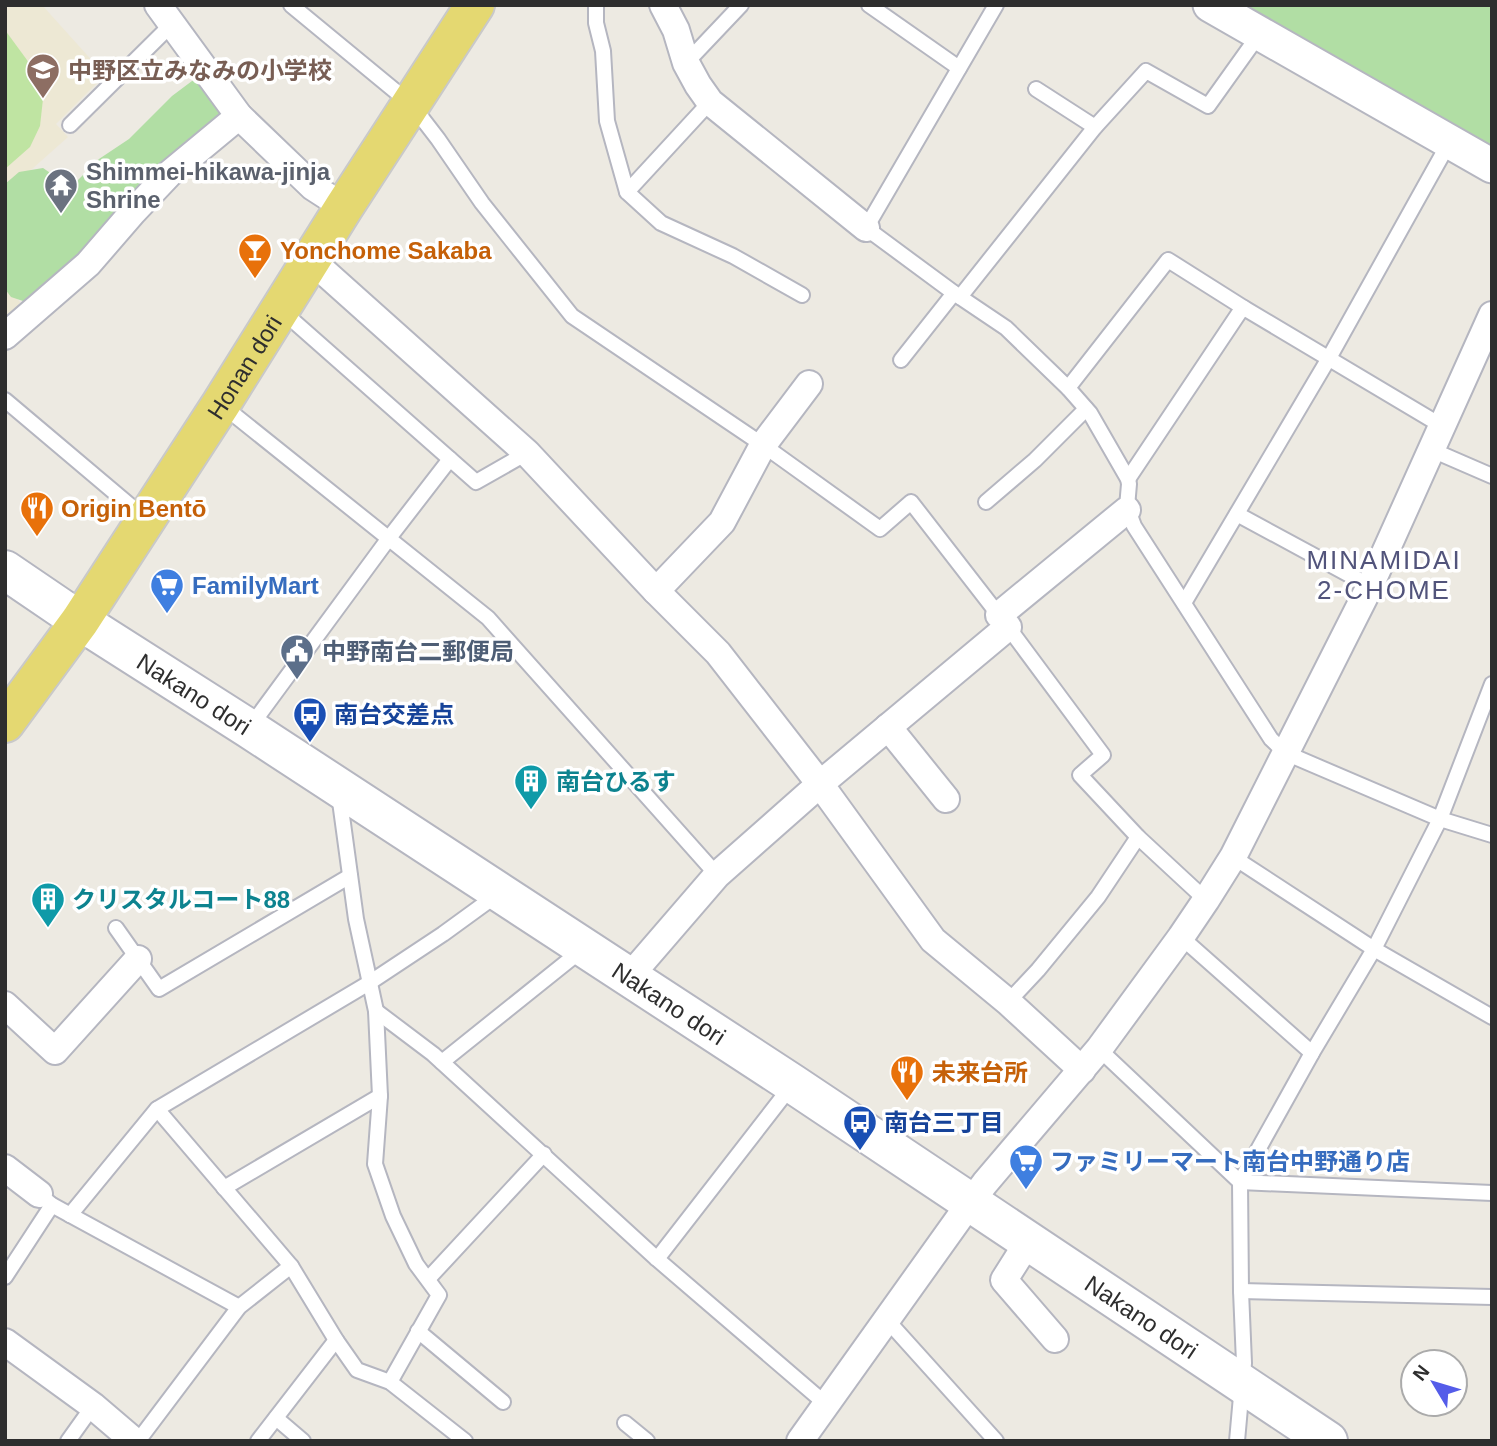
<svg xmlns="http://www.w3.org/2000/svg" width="1497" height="1446" viewBox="0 0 1497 1446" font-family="Arial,'Noto Sans JP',sans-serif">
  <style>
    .education { fill: #ede8d4 }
    .green { fill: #b1dea4 }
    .pitch { fill: #bfe4a2 }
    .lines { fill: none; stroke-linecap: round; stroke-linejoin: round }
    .service-casing { stroke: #b5b6c0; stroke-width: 18 }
    .minor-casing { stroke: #b5b6c0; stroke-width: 30 }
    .tertiary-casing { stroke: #b5b6c0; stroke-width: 37 }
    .secondary-casing { stroke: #b5b6c0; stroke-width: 42 }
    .primary-casing { stroke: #c9c9c9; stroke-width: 42 }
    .service { stroke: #fff; stroke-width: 14 }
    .minor { stroke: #fff; stroke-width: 26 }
    .tertiary { stroke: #fff; stroke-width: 33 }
    .secondary { stroke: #fff; stroke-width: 38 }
    .primary { stroke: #e4d871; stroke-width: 38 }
    .labels { text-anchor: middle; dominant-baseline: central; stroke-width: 7; stroke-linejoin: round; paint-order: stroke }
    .education-label { font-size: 24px; font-weight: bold; fill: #785e54; stroke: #fff; text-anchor: start }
    .worship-label { font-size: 24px; font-weight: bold; fill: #5b616d; stroke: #fff; text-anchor: start }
    .food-label { font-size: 24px; font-weight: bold; fill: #c56008; stroke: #fff; text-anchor: start }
    .street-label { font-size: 24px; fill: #2e2e2e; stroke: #fff }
    .shop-label { font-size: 24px; font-weight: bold; fill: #366cbe; stroke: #fff; text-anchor: start }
    .service-label { font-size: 24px; font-weight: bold; fill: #4e5e75; stroke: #fff; text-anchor: start }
    .transit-label { font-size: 24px; font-weight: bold; fill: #164399; stroke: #fff; text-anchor: start }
    .culture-label { font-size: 24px; font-weight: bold; fill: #0d838f; stroke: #fff; text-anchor: start }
    .neighbourhood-label { font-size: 26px; letter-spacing: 2px; fill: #52547b; stroke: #fff }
  </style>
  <rect width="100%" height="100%" fill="#edeae2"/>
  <g class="education">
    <polygon points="5,5 42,5 105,75 56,124 68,137 5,193"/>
    <polygon points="5,282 22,305 5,320"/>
  </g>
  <g class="green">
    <polygon points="1232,5 1492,5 1492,151"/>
    <polygon points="221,80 236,103 29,303 11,297 5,289 5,184 19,172 43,168 68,185 77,181 99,159 129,139 172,96 192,81"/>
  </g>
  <polygon class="pitch" points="5,30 27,60 43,99 40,126 30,147 5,169"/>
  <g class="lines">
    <g class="service-casing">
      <g id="service">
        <polyline points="291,5 411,104 438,139 482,203 572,316 763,445 880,529 911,502 1008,627 1103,755 1080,775 1138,837 1206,900"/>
        <polyline points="596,5 596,23 603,51 607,121 627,192 661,223 733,256 802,295"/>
        <polyline points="869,5 959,68"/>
        <polyline points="996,5 866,228 954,293 1006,328 1068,388 1090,413 1128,479 1129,484 1127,507 1134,526 1271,739 1286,753 1295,757 1440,819 1492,835"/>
        <polyline points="686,63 741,5"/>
        <polyline points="1036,89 1095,127"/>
        <polyline points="70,125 172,24"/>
        <polyline points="627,192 710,102"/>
        <polyline points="960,297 1095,127 1146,71 1208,106 1253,43"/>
        <polyline points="281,310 476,482 527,453"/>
        <polyline points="901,360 954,293"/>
        <polyline points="1068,388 1168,260 1244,308 1442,426"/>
        <polyline points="5,400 146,519"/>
        <polyline points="222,405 488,618 717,875"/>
        <polyline points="1432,450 1492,476"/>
        <polyline points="1128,479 1239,313 1244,308"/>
        <polyline points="986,502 1035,460 1086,409"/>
        <polyline points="1237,514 1370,586"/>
        <polyline points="1184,603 1329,358 1450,141"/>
        <polyline points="250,727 389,538 450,459"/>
        <polyline points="339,794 356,919 376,1011 380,1096 375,1164 393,1216 416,1264 439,1295 390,1382"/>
        <polyline points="1233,857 1374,949 1492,1017"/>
        <polyline points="116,928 159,989 350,876"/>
        <polyline points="1181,937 1312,1053"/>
        <polyline points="1008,1002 1038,970 1098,897 1138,837"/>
        <polyline points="376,1011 433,1054 657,1259 827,1405"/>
        <polyline points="1099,1049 1240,1182 1492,1193"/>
        <polyline points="442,1062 583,949"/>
        <polyline points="157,1109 291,1266 336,1340 357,1370 390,1382 465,1441"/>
        <polyline points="224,1188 380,1096"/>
        <polyline points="39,1194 52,1205 239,1307"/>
        <polyline points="70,1215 157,1109 369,983 443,934 498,894"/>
        <polyline points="657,1259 792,1085"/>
        <polyline points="5,1277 52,1205"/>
        <polyline points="428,1279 544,1154"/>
        <polyline points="1241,1291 1492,1297"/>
        <polyline points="887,1320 996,1441"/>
        <polyline points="418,1331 503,1402"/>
        <polyline points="276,1418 303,1441"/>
        <polyline points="625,1423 647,1441"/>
        <polyline points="68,1441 93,1406"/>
        <polyline points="138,1441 239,1307 291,1266"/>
        <polyline points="258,1441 336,1340"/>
        <polyline points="1237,1441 1244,1363 1241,1291 1240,1182 1312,1053 1374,949 1440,819 1492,684"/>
      </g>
    </g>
    <g class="minor-casing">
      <g id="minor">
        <polyline points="158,5 239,116 313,187 344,207"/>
        <polyline points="663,5 676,30 686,63 698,85 710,102 866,228"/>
        <polyline points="311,260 527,453 656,591 718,653 820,784 717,875 629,977"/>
        <polyline points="5,336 88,264 133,212 169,174 239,116"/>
        <polyline points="656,591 722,522 763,445 809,384"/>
        <polyline points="999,615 1127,510"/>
        <polyline points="1008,627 820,784 933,940 1008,1002 1082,1070"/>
        <polyline points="888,727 946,799"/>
        <polyline points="5,1005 55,1051 138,959"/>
        <polyline points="5,1168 39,1194"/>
        <polyline points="1028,1242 1004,1280 1055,1339"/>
        <polyline points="5,1342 93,1406 134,1441"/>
        <polyline points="800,1441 970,1203 985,1183 1099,1049 1181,937 1206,900 1233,857 1370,586 1492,315"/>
      </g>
    </g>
    <g class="tertiary-casing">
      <polyline id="tertiary" points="1210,5 1492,166"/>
    </g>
    <g class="secondary-casing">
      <g id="secondary">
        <path id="s1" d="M5,570L80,621L248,728L793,1084L1328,1441"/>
      </g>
    </g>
    <g class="primary-casing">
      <g id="primary">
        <path id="s2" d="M5,723L80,621L221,404L344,207L475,5"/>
      </g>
    </g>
    <use href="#service" class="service"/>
    <use href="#minor" class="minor"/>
    <use href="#tertiary" class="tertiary"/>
    <use href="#secondary" class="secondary"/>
    <use href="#primary" class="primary"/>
  </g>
  <defs>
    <g id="school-pin" transform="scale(1.75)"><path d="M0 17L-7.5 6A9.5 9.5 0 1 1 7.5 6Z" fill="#8d6e63" stroke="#fff"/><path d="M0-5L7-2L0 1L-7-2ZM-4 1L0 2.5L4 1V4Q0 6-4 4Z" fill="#fff"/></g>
    <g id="temple-pin" transform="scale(1.75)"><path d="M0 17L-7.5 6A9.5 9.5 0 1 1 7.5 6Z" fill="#6b7280" stroke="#fff"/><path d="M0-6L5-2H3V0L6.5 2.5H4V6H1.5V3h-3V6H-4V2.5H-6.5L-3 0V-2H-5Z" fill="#fff"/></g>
    <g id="bar-pin" transform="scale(1.75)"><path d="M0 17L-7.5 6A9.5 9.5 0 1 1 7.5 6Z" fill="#e8710a" stroke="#fff"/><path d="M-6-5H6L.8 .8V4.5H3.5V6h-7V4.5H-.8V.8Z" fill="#fff"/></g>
    <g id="restaurant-pin" transform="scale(1.75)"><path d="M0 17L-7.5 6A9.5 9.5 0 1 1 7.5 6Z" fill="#e8710a" stroke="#fff"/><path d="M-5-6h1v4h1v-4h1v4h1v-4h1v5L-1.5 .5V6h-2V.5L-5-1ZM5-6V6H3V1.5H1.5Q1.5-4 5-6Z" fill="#fff"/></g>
    <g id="supermarket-pin" transform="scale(1.75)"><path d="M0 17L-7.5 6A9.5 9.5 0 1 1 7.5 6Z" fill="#3f7fe0" stroke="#fff"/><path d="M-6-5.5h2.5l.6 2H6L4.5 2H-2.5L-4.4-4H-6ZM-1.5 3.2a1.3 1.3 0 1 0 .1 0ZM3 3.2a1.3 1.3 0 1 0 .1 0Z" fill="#fff"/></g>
    <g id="civic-pin" transform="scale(1.75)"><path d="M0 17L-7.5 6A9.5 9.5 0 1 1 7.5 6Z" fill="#5c6f8a" stroke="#fff"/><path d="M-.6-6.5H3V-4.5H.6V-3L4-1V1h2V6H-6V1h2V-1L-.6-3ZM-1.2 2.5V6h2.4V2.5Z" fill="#fff"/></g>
    <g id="bus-pin" transform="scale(1.75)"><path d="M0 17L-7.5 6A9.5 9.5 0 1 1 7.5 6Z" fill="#1a4fb4" stroke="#fff"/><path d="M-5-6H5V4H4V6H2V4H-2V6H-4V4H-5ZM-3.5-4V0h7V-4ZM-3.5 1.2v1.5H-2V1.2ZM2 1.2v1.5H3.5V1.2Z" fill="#fff"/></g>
    <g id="building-pin" transform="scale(1.75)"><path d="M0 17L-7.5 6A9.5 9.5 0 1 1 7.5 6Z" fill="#0f9aa8" stroke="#fff"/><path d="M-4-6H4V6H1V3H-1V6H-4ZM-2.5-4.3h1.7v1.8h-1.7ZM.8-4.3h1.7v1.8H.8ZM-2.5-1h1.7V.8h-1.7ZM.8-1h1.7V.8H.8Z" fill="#fff"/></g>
  </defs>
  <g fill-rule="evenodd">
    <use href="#school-pin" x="43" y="70"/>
    <use href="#temple-pin" x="61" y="185"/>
    <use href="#bar-pin" x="255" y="250"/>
    <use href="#restaurant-pin" x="37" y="508"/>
    <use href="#supermarket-pin" x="167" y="585"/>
    <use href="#civic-pin" x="297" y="651"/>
    <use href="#bus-pin" x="310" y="714"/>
    <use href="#building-pin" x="531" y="781"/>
    <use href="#building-pin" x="48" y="899"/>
    <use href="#restaurant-pin" x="907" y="1072"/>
    <use href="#bus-pin" x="860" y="1122"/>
    <use href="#supermarket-pin" x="1026" y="1161"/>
  </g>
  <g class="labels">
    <g class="education-label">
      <text x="68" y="70">中野区立みなみの小学校</text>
    </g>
    <g class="worship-label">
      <text x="86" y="171">Shimmei-hikawa-jinja<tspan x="86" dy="28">Shrine</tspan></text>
    </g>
    <g class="food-label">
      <text x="280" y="250">Yonchome Sakaba</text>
      <text x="61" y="508">Origin Bentō</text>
      <text x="932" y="1072">未来台所</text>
    </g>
    <g class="street-label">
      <text stroke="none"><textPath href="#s2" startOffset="429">Honan dori</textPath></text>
      <text stroke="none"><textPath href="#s1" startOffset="226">Nakano dori</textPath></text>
      <text stroke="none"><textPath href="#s1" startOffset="793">Nakano dori</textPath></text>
      <text stroke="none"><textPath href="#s1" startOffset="1360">Nakano dori</textPath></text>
    </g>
    <g class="shop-label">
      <text x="192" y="585">FamilyMart</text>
      <text x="1050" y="1161">ファミリーマート南台中野通り店</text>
    </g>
    <g class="service-label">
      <text x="322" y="651">中野南台二郵便局</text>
    </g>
    <g class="transit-label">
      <text x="334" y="714">南台交差点</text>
      <text x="884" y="1122">南台三丁目</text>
    </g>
    <g class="culture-label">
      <text x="556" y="781">南台ひるす</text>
      <text x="72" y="899">クリスタルコート88</text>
    </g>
    <g class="neighbourhood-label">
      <text x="1384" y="560">MINAMIDAI<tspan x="1384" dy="30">2-CHOME</tspan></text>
    </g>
  </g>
  <rect width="1497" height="1446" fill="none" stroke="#2e2e2e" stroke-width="14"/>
  <g transform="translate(1434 1383) rotate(308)"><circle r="33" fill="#ffffff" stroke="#ababab" stroke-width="2"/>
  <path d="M0-5L12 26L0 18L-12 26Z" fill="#545ce9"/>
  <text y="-10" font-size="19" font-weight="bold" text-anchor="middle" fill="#2e2e2e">N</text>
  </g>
</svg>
